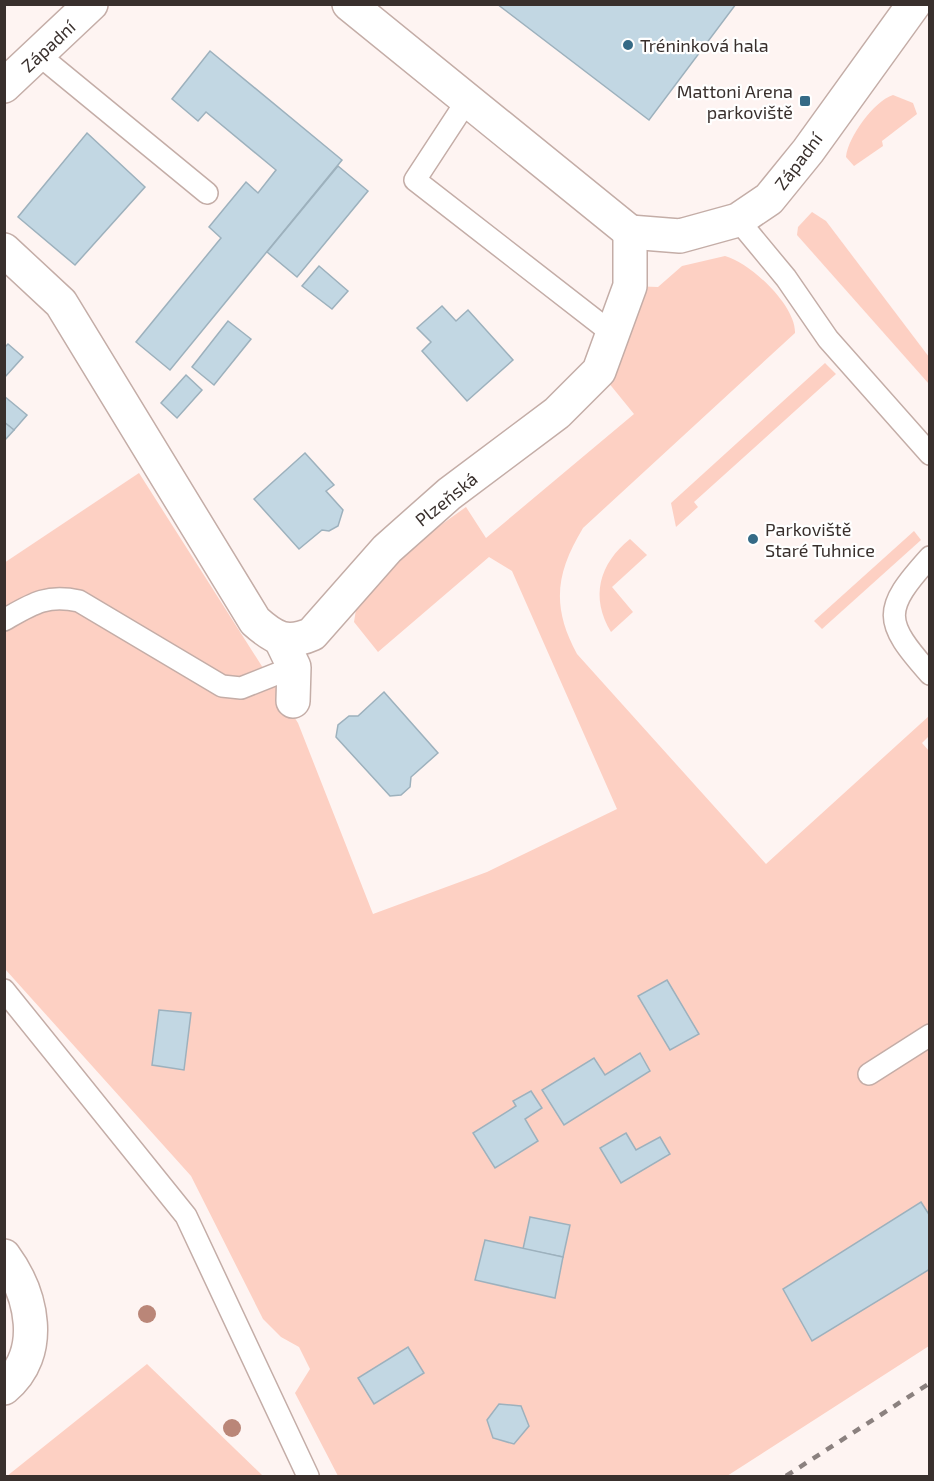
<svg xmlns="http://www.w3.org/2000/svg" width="934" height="1481" viewBox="0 0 934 1481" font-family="'Exo 2',sans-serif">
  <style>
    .green { fill: #fdd0c3 }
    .building { fill: #c2d7e3; stroke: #9db1bd; stroke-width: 1.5 }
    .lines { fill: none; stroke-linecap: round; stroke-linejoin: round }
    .lane-casing { stroke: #c4ada7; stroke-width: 24 }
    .street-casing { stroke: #c4ada7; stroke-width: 36 }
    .secondary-casing { stroke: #c4ada7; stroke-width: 36 }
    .lane { stroke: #fff; stroke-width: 21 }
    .street { stroke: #fff; stroke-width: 33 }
    .secondary { stroke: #fff; stroke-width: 33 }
    .rail { stroke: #8b817f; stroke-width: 4.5; stroke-dasharray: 8 8; stroke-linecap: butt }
    .tree { fill: #ba8678 }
    .poi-dot { fill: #356a86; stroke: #fff; stroke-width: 2 }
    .labels { text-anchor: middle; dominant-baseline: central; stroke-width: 4.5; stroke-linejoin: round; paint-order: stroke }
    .poi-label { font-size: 18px; fill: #39302d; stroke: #fff; text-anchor: start }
    .street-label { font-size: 18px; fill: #39302d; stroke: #fff }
  </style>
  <rect width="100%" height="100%" fill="#fef4f2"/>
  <g class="green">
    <path d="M893,95L913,103L917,114L882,141L883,146L854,166L846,157C848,137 874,101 893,95Z"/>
    <polygon points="812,212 826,221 929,357 929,384 797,235 798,227"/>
    <path d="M725,256C751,263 796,306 795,333L583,528C556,573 551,606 577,654L766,864L929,716V736L922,743L930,752L929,1346L727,1476H338L295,1393L310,1369L299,1347L281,1337L263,1319L191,1176L5,969L4,563L139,473L298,723L373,914L487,872L617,809L512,571L489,557L378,652L354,622L357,603L396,557L466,507L486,538L634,414L599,371L630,286L658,287L682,266Z"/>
    <polygon points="825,363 836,374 694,502 698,507 676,527 671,503"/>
    <polygon points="914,531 921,540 822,629 814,621"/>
    <path d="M630,539L647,555L612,587L633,612L611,632C590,597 599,564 630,539Z"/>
    <polygon points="147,1364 263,1476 7,1476"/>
  </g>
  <g class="building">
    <polygon points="497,4 736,4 649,120"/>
    <polygon points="210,51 342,160 170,370 136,342 221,238 209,227 246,182 258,193 276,170 206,112 198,121 172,99"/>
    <polygon points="87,133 145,187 75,265 18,217"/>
    <polygon points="338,166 368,191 297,277 267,252"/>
    <polygon points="319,266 348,291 332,309 302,286"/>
    <polygon points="442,306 456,321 468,310 513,360 467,401 422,351 431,342 417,328"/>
    <polygon points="228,321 251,339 214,385 192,367"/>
    <polygon points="8,344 23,357 4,378 4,348"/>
    <polygon points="186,375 202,390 177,418 161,403"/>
    <polygon points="4,396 27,415 14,430 4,422"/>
    <polygon points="4,422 14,430 4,441"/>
    <polygon points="305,453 334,485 326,491 343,510 338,526 329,531 322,530 299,549 254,499"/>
    <polygon points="384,692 438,753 411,777 410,787 401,795 390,796 336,737 338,725 349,716 358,716"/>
    <polygon points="667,980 699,1034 670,1050 638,996"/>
    <polygon points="159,1010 191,1013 184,1070 152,1065"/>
    <polygon points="640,1053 650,1071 564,1125 542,1090 594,1058 605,1075"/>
    <polygon points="531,1091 542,1108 525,1119 538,1141 495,1168 473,1133 516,1106 513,1101"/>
    <polygon points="626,1133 636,1150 660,1137 670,1154 621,1183 600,1148"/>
    <polygon points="921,1202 930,1216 930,1269 812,1341 783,1289"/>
    <polygon points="530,1217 570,1225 563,1257 523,1249"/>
    <polygon points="485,1240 563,1257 555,1298 475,1280"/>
    <polygon points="408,1347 424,1373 374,1404 358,1378"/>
    <polygon points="499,1404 521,1406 529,1426 514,1444 493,1438 487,1420"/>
  </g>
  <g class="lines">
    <g class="lane-casing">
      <g id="lane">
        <polyline points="39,55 207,193"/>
        <polyline points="468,99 415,180 613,334"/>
        <polyline points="738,220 786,278 828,339 930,454"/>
        <path d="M930,557C882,610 883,621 930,674"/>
        <path d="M4,620C32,604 46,594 79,601L222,686L241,688L294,667"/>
        <polyline points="4,990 186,1216 308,1476"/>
        <polyline points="869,1074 930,1035"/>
      </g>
    </g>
    <g class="street-casing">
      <g id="street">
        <polyline points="349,4 630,232"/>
        <polyline points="630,232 680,236 738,220 769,199 808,151 914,4"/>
        <path d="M4,250L61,303L255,621C275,639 287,645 312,634L387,549L449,494L557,413L599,371L630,286V232"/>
        <polyline points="281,640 294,667 293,701"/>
        <path d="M4,1256C32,1294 46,1353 4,1388"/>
      </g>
    </g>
    <g class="secondary-casing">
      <polyline id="secondary" points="4,86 91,4"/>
    </g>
    <use href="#lane" class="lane"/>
    <use href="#street" class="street"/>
    <use href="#secondary" class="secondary"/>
    <polyline class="rail" points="786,1476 930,1383"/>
  </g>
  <g class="tree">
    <circle cx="147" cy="1314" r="9"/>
    <circle cx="232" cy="1428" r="9"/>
  </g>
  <g class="poi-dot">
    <circle cx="628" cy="45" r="6"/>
    <rect x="799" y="95" width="12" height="12" rx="3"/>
    <circle cx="753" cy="539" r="6"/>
  </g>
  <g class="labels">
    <g class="poi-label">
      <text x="640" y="45">Tréninková hala</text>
      <text x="793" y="91" text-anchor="end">Mattoni Arena<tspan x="793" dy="21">parkoviště</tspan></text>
      <text x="765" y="529">Parkoviště<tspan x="765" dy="21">Staré Tuhnice</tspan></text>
    </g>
    <g class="street-label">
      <text transform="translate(48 46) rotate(-43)">Západní</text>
      <text transform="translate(798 161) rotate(-53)">Západní</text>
      <text transform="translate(446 499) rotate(-39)">Plzeňská</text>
    </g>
  </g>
  <rect width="934" height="1481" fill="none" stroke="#39302d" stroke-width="12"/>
</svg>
